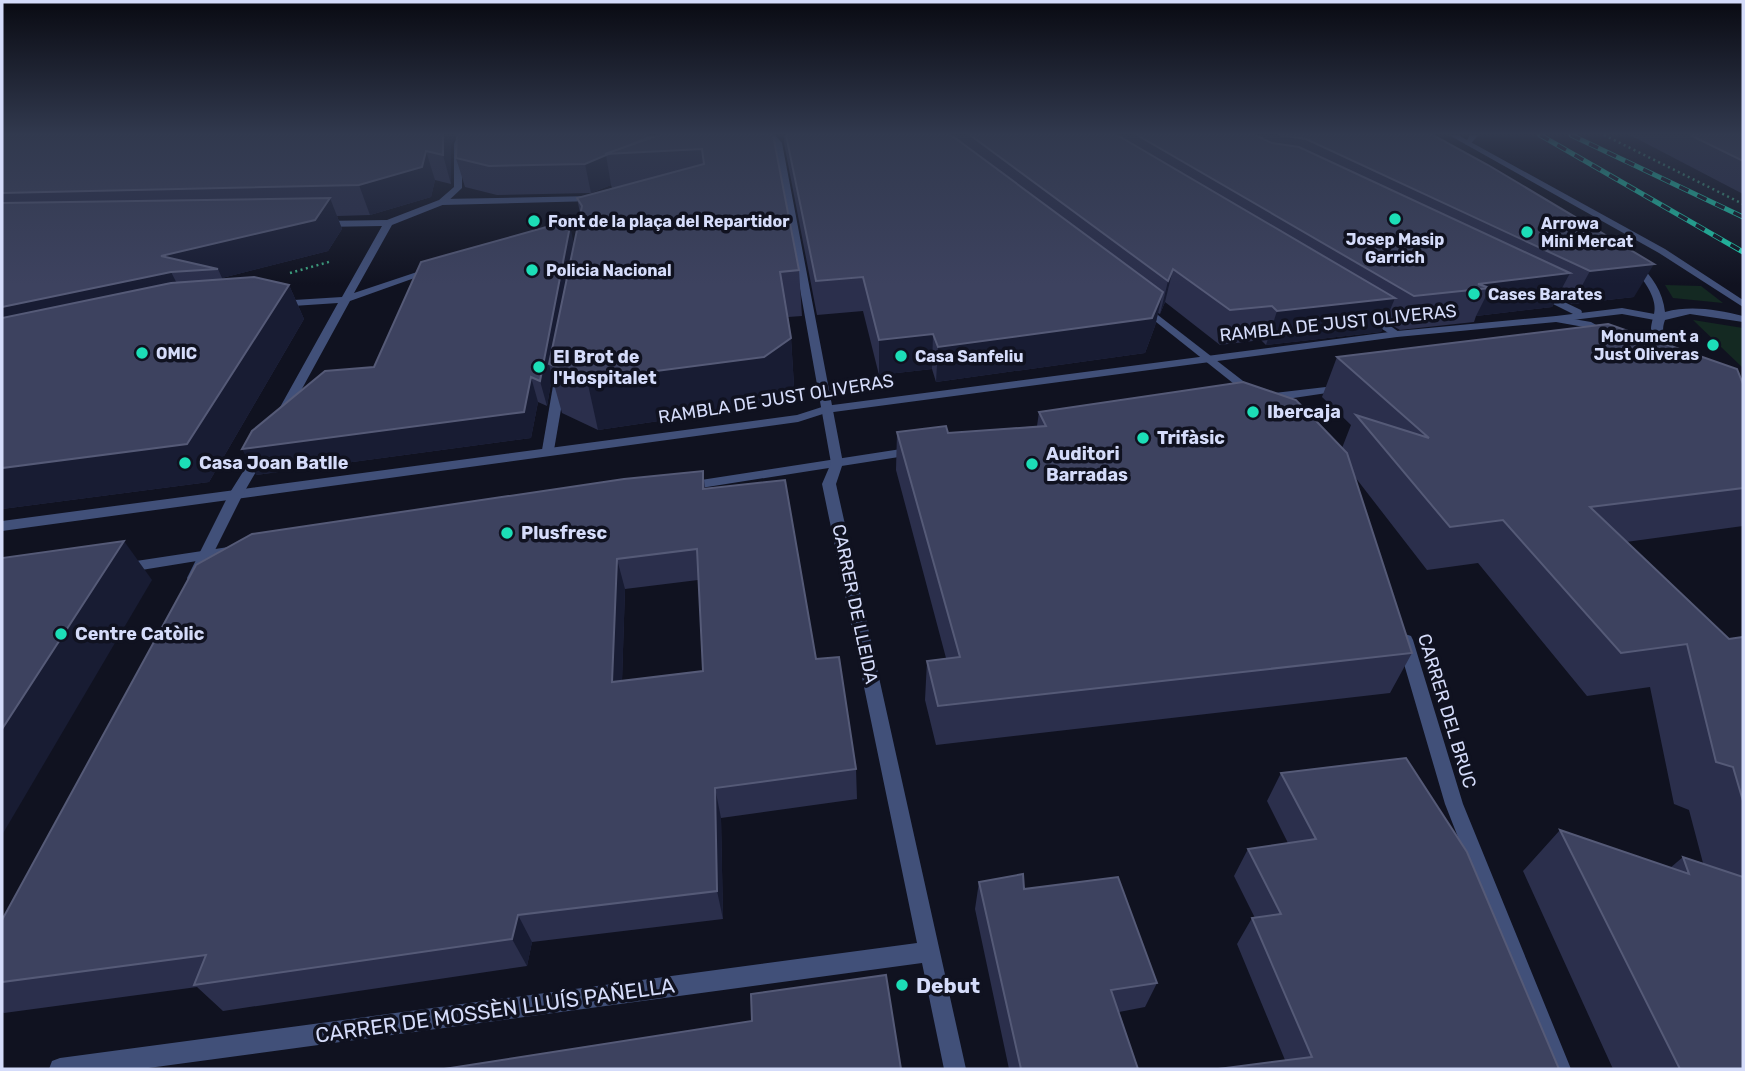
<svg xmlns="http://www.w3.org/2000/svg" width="1745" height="1071" viewBox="0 0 1745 1071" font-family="Rubik,sans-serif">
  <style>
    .green { fill: #142922 }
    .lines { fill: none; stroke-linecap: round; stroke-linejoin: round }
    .path { stroke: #3da580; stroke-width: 2.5; stroke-dasharray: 2 3.5; stroke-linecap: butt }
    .pedestrian { fill: #415079; fill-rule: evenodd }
    .minor { fill: #415079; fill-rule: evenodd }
    .tertiary { fill: #415079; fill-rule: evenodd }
    .rail-casing { stroke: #1cdeb7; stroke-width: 5 }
    .rail { stroke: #101220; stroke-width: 3.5; stroke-dasharray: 10; stroke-linecap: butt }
    .wall { fill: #2b2f4c; fill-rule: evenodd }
    .shaded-wall { fill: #181c33 }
    .building { fill: #3d425f; stroke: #555a77; stroke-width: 2; fill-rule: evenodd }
    .poi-dot { fill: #1cdeb7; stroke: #101220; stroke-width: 2.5 }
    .labels { text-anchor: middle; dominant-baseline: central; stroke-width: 7; stroke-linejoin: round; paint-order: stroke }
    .far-poi-label { font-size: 16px; font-weight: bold; fill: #d5dcfa; stroke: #101220; text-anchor: start }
    .street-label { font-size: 18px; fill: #d5dcfa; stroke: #101220 }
    .poi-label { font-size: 18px; font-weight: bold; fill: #d5dcfa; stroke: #101220; text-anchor: start }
    .near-poi-label { font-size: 21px; font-weight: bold; fill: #d5dcfa; stroke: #101220; text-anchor: start }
    .near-street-label { font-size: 21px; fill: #d5dcfa; stroke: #101220 }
  </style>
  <rect width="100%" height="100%" fill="#101220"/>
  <g class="green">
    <polygon points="1665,285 1701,286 1723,303 1673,298"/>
    <polygon points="1693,320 1743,328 1743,368"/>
  </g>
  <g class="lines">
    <g class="path">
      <polyline points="1604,135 1743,204"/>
      <polyline points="290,273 332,261"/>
    </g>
    <g class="pedestrian">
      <polygon points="592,196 595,197 595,201 442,205 438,202 442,199"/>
      <polygon points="1539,290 1581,310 1582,312 1581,314 1573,314 1535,295 1535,291"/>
      <polygon points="1556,316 1591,322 1612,334 1607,337 1584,327 1556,322 1397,337 826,413 798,422 2,531 2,521 797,415 825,406 1397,331"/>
      <polygon points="1343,385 1349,388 1347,390 1266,402 1260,398 1266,394"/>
      <polygon points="914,447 918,448 920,451 918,454 688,490 681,486 688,482"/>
      <polygon points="235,546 242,551 240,554 123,573 116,568 123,563"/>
    </g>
    <g class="minor">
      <polygon points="458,135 466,135 462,144 462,188 445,204 392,225 354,293 429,268 437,270 350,301 286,418 280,422 276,421 274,418 338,303 278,307 273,304 278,301 342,297 382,226 322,227 318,224 322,221 387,220 439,200 454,187 454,144"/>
      <polygon points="767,135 775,135 782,143 843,463 836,484 966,1069 944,1069 922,963 141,1069 49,1069 52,1061 60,1058 917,943 822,484 831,463 774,143"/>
      <polygon points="1470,135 1478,135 1469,146 1465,144"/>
      <polygon points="1145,305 1256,391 1256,395 1248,395 1141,310 1140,308"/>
      <polygon points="1622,308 1660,315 1665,318 1660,321 1622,314 1556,322 1551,319 1556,316"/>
      <polygon points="1369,313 1373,314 1402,334 1397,337 1393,336 1365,318 1365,314"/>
      <polygon points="560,377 566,380 554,450 548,454 542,450 554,380"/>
      <polygon points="262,447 268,451 243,494 201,578 194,583 189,582 187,578 229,494 258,448"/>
      <polygon points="1405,634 1411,636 1413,640 1463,804 1571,1069 1549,1069 1445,804 1397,640 1399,636"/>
    </g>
    <g class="tertiary">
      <polygon points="1449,135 1458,135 1665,249 1743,300 1743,307 1659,253"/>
      <path d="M1631,262H1637C1652,276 1663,292 1665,312C1692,305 1717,310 1743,316V322L1690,314L1665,320C1658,338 1672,344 1684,355L1682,357C1670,359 1651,343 1651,329C1652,316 1658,312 1652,296C1647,283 1638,274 1629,264Z"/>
    </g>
    <g class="rail-casing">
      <g id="rail">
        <polyline points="1540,135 1743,252"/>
        <polyline points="1571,135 1743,217"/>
      </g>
    </g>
    <use href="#rail" class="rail"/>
  </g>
  <g class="wall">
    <polygon points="2,135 773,135 799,270 802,316 788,317 791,338 794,386 768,405 598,430 562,413 552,377 547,406 538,402 531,438 256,475 374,367 574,243 580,213 577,198 612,188 611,185 591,193 497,195 465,187 456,158 457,135 451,144 451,184 435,180 431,197 370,215 337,216 342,229 328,251 222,278 223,279 289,285 304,319 209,482 2,509"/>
    <polygon points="784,135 1433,135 1634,297 1572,304 1557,297 1552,307 1476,316 1474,322 1400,330 1385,321 1381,332 1266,345 1261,340 1220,345 1165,302 1160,314 1158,313 1155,326 1145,353 936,382 932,369 879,375 863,311 817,315 784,143"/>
    <polygon points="1630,135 1743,135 1743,194"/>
    <polygon points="1337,357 1743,384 1743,526 1626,542 1729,639 1743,637 1743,1069 1613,1069 1523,871 1560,830 1670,868 1683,857 1703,863 1689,810 1674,804 1650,687 1587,696 1478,563 1427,570 1355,477 1412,653 1390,693 936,745 925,700 927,661 946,658 896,470 897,432 948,433 1037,426 1039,412 1342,448 1351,425 1322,397"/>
    <path d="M703,471L705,488L816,659L856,769L857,799L721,818L723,919L532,942L527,966L223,1011L197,987L4,1013L2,1012V920ZM698,580L703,671L622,681L625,589Z"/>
    <polygon points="1281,773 1559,1069 1285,1060 1237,944 1252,918 1255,918 1234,876 1248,849 1288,843 1267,801"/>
    <polygon points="979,882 1024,889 1157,983 1145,1007 1119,1012 1138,1069 1009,1069 975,909"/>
  </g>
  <g class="shaded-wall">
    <polygon points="443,135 457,135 451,144 451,184 443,155"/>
    <polygon points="426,151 435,180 431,197 370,215 359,185"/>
    <polygon points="606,155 611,185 591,193 585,164"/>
    <polygon points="330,198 342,229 328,251 222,278 218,269 171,272 188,305 2,347 2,307 161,256"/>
    <polygon points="570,226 575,248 549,364 552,377 547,406 540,381"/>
    <polygon points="1654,264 1634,297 1572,304 1590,271"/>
    <polygon points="1173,269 1165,302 1160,314 1168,281"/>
    <polygon points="1570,273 1552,307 1476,316 1490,288 1478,284"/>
    <polygon points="289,285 304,319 209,482 2,509 2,468"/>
    <polygon points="1163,292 1155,326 1145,353 936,382 938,347"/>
    <polygon points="1395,298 1381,332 1266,345 1277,311"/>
    <polygon points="933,334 932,369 879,375 879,340"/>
    <polygon points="791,338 794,386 768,405 598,430 587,380"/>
    <polygon points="531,377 538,402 531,438 256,475 242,449"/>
    <polygon points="124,541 152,580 2,835 2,729"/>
    <polygon points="617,559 625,589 621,712 612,682"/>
    <polygon points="715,788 721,818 723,919 717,891"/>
    <polygon points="518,915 532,942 527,966 512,939"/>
  </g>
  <g class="building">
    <polygon points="2,135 443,135 443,155 426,151 422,167 359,185 2,193"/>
    <polygon points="457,135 647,135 649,137 585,164 489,166 456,158"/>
    <polygon points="659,135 773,135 799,270 780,272 791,338 764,357 587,380 549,364 582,206 577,198 704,164 702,149 605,154"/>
    <polygon points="786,135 951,135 1163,292 1152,318 938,347 933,334 879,340 863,277 816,281"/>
    <polygon points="970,135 1117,135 1395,298 1277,311 1272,306 1230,310 1173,269 1168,281"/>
    <polygon points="1137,135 1255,135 1272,143 1299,147 1570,273 1478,284 1490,288 1414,296"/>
    <polygon points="1279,135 1433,135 1488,165 1654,264 1590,271 1306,139"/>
    <polygon points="1690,135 1743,135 1743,161"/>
    <polygon points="330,198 315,220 161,256 218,269 171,272 2,307 2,203"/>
    <polygon points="568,221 570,226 540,381 531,377 524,412 242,449 252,431 325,371 374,367 421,262"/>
    <polygon points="254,277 289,285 187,444 2,468 2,318 171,283"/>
    <polygon points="1608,324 1737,369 1743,384 1743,488 1590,507 1729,639 1743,637 1743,801 1733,767 1716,762 1687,644 1621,653 1503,520 1450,527 1356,415 1429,438 1337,357"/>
    <polygon points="1243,382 1296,400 1347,453 1412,653 938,706 927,661 960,657 897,432 946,426 948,433 1046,426 1039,412"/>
    <path d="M703,471V489L785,480L816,659L839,657L856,769L715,788L717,891L518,915L512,939L194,985L206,955L2,982V920L196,565L252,534L624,479ZM697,549L703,671L612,682L617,559Z"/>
    <polygon points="124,541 2,729 2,558"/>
    <polygon points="1406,758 1467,852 1559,1069 1218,1069 1312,1057 1252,918 1281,914 1248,849 1316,839 1281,773"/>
    <polygon points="1560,830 1689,874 1683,857 1743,877 1743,1069 1680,1069"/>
    <polygon points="1023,874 1024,889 1118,877 1157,983 1111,990 1138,1069 1021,1069 979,882"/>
    <polygon points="886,975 901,1069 444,1069 752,1021 751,994"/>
  </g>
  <linearGradient id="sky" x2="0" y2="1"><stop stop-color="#090a12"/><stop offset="0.47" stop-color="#31394e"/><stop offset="1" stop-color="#31394e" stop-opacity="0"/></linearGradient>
  <rect width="1745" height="285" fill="url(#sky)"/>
  <g class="poi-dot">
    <circle cx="1395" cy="219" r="7"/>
    <circle cx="534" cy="221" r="7"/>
    <circle cx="1527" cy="232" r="7"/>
    <circle cx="532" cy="270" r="7"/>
    <circle cx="1474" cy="294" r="7"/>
    <circle cx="1713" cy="345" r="7"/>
    <circle cx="142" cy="353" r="7"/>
    <circle cx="901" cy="356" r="7"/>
    <circle cx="539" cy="367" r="7"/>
    <circle cx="1253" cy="412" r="7"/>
    <circle cx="1143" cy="438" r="7"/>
    <circle cx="185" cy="463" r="7"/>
    <circle cx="1032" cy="464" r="7"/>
    <circle cx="507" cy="533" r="7"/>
    <circle cx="61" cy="634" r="7"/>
    <circle cx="902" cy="985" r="7"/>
  </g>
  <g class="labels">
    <g class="far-poi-label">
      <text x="548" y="221">Font de la plaça del Repartidor</text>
      <text x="1541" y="223">Arrowa<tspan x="1541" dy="18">Mini Mercat</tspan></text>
      <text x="1395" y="239" text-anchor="middle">Josep Masip<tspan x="1395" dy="18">Garrich</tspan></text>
      <text x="546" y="270">Policia Nacional</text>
      <text x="1488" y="294">Cases Barates</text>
      <text x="1699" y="336" text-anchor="end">Monument a<tspan x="1699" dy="18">Just Oliveras</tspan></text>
      <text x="156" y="353">OMIC</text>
      <text x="915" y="356">Casa Sanfeliu</text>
    </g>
    <g class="street-label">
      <text transform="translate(1338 323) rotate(-6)">RAMBLA DE JUST OLIVERAS</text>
      <text transform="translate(776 399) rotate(-9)">RAMBLA DE JUST OLIVERAS</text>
      <text transform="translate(855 604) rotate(78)">CARRER DE LLEIDA</text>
      <text transform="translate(1447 711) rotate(73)">CARRER DEL BRUC</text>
    </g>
    <g class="poi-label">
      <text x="553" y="357">El Brot de<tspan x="553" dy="21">l'Hospitalet</tspan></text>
      <text x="1267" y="412">Ibercaja</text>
      <text x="1157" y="438">Trifàsic</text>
      <text x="1046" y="454">Auditori<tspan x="1046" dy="21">Barradas</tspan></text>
      <text x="199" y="463">Casa Joan Batlle</text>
      <text x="521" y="533">Plusfresc</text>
      <text x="75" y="634">Centre Catòlic</text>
    </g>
    <g class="near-poi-label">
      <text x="916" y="985">Debut</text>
    </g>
    <g class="near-street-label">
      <text transform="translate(495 1010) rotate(-8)">CARRER DE MOSSÈN LLUÍS PAÑELLA</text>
    </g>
  </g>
  <rect width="1745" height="1071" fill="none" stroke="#d5dcfa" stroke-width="7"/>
</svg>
